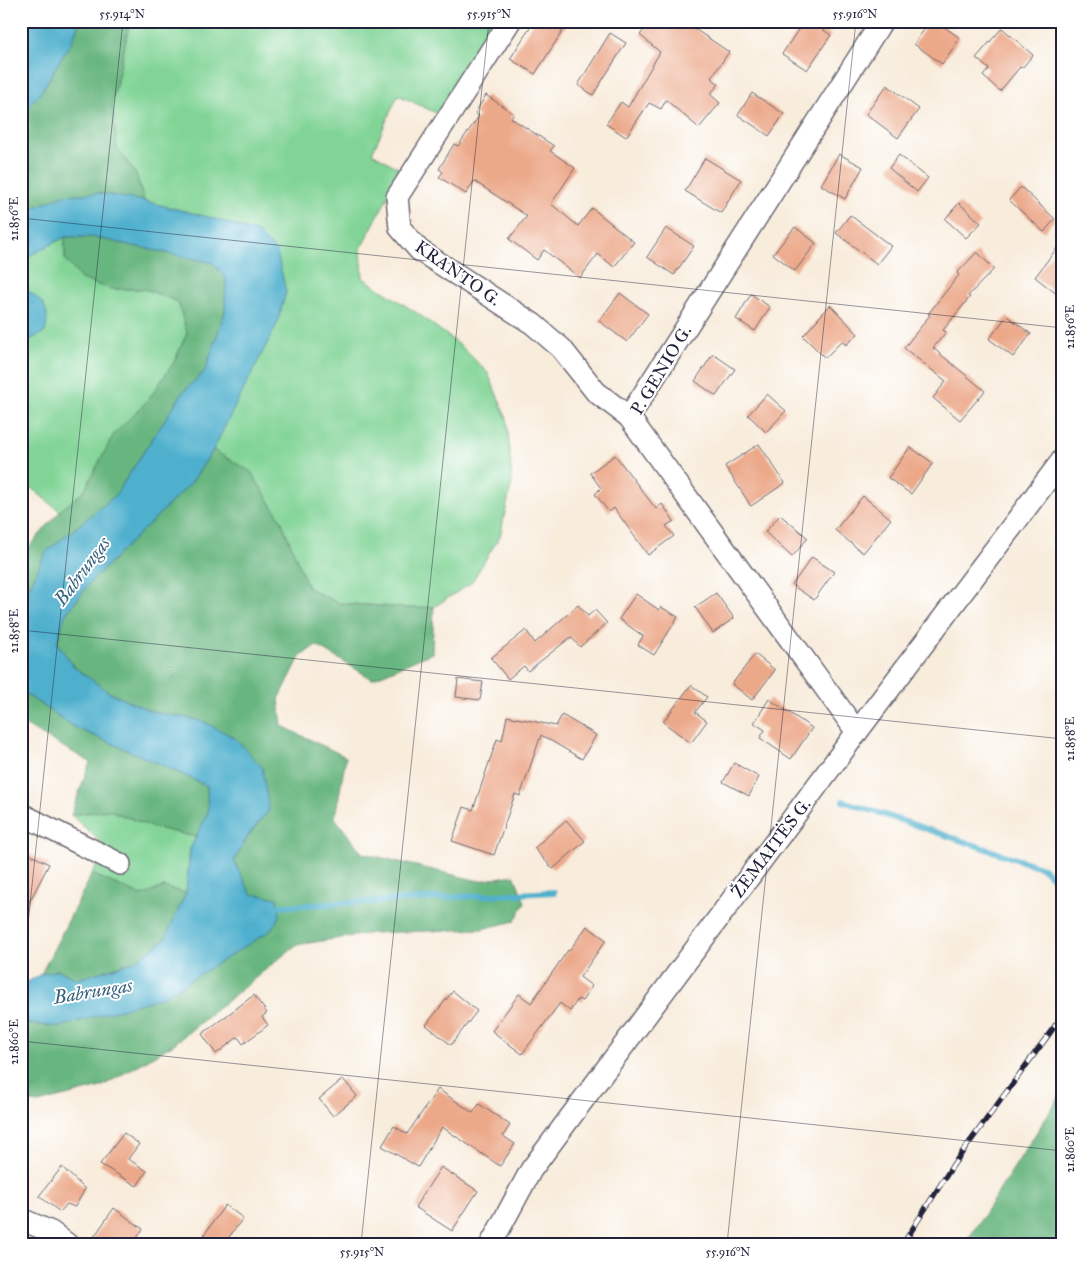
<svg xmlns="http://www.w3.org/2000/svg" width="1084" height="1265" viewBox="0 0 1084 1265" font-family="'IM FELL Great Primer',serif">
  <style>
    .green { fill: #81d496; stroke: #527b68 }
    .forest { fill: #68b67f; stroke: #456c5d }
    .water { fill: #50b0ce; stroke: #396984 }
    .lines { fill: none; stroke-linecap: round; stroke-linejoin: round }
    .stream { stroke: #50b0ce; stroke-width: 6 }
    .building { fill: #eca98a }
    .street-casing { stroke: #6d6973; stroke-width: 24 }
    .street { stroke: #fff; stroke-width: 21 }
    .rail-casing { stroke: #22223b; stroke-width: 5.5 }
    .rail { stroke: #fff; stroke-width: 4; stroke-dasharray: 11; stroke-linecap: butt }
    .ticks { fill: none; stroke: #22223b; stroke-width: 1; stroke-opacity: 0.45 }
    .labels { text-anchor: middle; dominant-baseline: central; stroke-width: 4; stroke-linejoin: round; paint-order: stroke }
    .street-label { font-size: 18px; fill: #22223b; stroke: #fff }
    .water-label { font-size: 19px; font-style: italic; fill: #37627d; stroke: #fff }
    .neatline { fill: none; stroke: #22223b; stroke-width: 2 }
    .ticks-label { font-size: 12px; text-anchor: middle; fill: #22223b }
  </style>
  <rect width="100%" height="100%" fill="#fff"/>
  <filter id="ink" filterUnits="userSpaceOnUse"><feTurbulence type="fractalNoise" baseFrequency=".02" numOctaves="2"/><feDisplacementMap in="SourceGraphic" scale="10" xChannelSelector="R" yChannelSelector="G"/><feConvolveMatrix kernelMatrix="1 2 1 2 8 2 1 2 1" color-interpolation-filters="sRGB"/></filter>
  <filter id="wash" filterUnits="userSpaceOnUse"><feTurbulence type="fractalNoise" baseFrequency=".0096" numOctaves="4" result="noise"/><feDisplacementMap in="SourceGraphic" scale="20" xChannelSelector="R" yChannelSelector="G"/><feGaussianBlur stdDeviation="1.12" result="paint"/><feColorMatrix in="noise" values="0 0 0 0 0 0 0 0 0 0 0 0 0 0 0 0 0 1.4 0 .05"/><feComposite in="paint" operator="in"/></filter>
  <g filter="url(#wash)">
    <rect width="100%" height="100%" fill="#f8ecdb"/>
    <g class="green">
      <polygon points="130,21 498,21 438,114 398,95 372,153 402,170 361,248 363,278 420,315 461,346 488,373 507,419 512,482 500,536 471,583 434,607 407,608 339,603 308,588 281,520 251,472 213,450 277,323 286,292 258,233 212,218 144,201 136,174 117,148 112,103"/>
      <polygon points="65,237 65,259 110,289 145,289 178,302 187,333 174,362 149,399 114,434 84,491 60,511 21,480 21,342 24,343 24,287 21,284 21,260"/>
      <polygon points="109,810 152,827 196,837 190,849 186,893 164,887 142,896 92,874 105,846 71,815"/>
    </g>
    <g class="forest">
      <polygon points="80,21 130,21 112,103 117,148 136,174 144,201 98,193 64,195 21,213 21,113 39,95 72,41"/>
      <polygon points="65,237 92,237 213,263 226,279 225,312 205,371 183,392 115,496 46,552 21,605 21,561 29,547 60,511 84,491 114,434 149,399 174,362 187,333 178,302 145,289 110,289 81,279 65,259"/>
      <polygon points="213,450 251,472 281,520 308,588 339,603 407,608 434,607 432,653 372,679 316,645 300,657 279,699 282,726 346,757 335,818 362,853 479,881 514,875 525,902 515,921 482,929 373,933 296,945 174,1044 101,1087 38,1103 21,1100 21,1023 59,1027 241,948 270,931 234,861 248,836 269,810 235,738 202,721 151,711 110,693 74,667 57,643 65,615 93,579 191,483"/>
      <polygon points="21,691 76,728 164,766 207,786 208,812 196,837 152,827 109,810 71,815 90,762 21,723"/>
      <polygon points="92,874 142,896 164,887 186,893 165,939 133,962 77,979 58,970 41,974"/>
      <polygon points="1063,1091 1063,1244 965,1244"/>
    </g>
    <g class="water">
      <polygon points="28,21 80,21 72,41 39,95 21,113 21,33"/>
      <polygon points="98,193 144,201 212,218 258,233 277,252 286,292 277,324 213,450 191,483 93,579 65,615 57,643 74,667 110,693 151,711 202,721 235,738 262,767 269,810 248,836 234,861 251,894 277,898 280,916 270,931 163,997 59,1027 21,1023 21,983 24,984 41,974 58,970 77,979 133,962 165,939 186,893 190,849 208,812 207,786 164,766 76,728 21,691 21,605 46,552 115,496 183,392 205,371 225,312 226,279 213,263 92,237 65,237 21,260 21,213 64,195"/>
      <path d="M21,284C40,303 52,302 45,332L24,343L21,342Z"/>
    </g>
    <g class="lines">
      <g class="stream">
        <polyline points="843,801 1043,868 1063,887"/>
        <polyline points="271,907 554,892"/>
      </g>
    </g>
    <g id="blocks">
      <g class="building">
        <polygon points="534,21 569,21 535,74 510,59"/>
        <polygon points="651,21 683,21 729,52 711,78 719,84 710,94 720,103 699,128 666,100 661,109 649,103 626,137 606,124 621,102 628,107 660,52 640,35"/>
        <polygon points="804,21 810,21 831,35 807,70 782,54"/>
        <polygon points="930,21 936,21 960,38 942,64 914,44"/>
        <polygon points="1002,28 1033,55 1022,68 1020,67 1000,91 983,76 989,69 976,58"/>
        <polygon points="610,33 626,43 593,95 578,85"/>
        <polygon points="887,85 919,109 898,138 866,114"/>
        <polygon points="752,93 784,114 769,136 738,115"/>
        <polygon points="486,95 514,114 511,118 554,146 550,151 575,168 551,204 578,226 592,208 634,242 614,267 598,254 580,278 544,250 537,260 509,239 527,216 474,181 466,194 439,177 443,172 439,169 454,144 458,146 479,116 475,113"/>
        <polygon points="839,154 863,167 845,199 821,185"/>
        <polygon points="899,155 928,178 917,192 889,168"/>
        <polygon points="705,158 741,180 721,213 685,191"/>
        <polygon points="1021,187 1055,219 1044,232 1009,200"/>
        <polygon points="959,203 981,223 966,238 945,219"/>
        <polygon points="850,215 891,246 877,264 836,233"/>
        <polygon points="795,227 816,243 795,271 773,254"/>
        <polygon points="666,228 694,246 674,275 647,257"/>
        <polygon points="1063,240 1063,299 1035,277"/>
        <polygon points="977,252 994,269 968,296 970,297 943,330 946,332 933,348 985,391 960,420 933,398 946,381 904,348 930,315 928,314 959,275 957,273"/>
        <polygon points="620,293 648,314 627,342 599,321"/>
        <polygon points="751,294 770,307 755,331 736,319"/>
        <polygon points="830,305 858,334 846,345 842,341 825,358 803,336"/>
        <polygon points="1007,316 1031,334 1013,357 989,339"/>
        <polygon points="713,354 735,369 716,396 695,381"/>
        <polygon points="767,394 786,411 766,432 748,415"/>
        <polygon points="759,444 785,483 751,506 725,466"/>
        <polygon points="910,447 933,463 911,494 888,478"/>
        <polygon points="615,455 656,509 662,504 674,521 666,526 674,536 648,555 614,508 609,512 595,494 601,488 590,473"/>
        <polygon points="863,496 891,519 863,553 835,530"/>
        <polygon points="780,515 808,538 792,557 765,532"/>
        <polygon points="812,557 834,572 814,600 792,585"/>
        <polygon points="716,593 734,618 713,633 695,607"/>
        <polygon points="636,594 659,610 661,607 678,617 654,655 638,645 643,636 619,619"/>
        <polygon points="578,605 588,616 595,610 607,623 580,647 571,637 528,671 524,666 508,679 491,658 526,630 535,643"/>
        <polygon points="755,654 775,670 752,700 732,684"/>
        <polygon points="458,679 483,682 480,700 456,697"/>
        <polygon points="691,685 707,697 695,712 707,721 691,743 663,722"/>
        <polygon points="769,699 812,728 791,759 760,738 765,730 754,723"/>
        <polygon points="562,715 596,735 582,759 541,735 520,796 515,794 494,855 452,841 464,807 473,810 497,739 502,741 507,716 556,726"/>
        <polygon points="734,763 759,777 749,796 723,782"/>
        <polygon points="566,820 585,841 553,869 534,848"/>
        <polygon points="21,850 49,864 21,918"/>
        <polygon points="587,926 606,940 580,977 592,986 582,1001 578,999 570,1011 560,1003 522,1054 492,1031 519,994 531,1003 568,950 569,951"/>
        <polygon points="453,991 477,1011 451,1045 426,1025"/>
        <polygon points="254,995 267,1013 262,1017 268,1025 243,1044 238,1037 216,1054 202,1034"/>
        <polygon points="343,1079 357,1096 333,1116 319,1099"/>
        <polygon points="438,1089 473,1113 479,1104 510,1125 503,1136 515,1144 500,1166 442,1127 418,1167 382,1146 394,1126 407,1134"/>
        <polygon points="124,1133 139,1144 128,1159 147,1171 137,1186 100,1164"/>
        <polygon points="62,1167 85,1189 75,1207 67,1204 60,1212 39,1196"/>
        <polygon points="441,1167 478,1191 452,1231 415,1207"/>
        <polygon points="225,1205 243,1218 224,1244 216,1244 204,1235"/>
        <polygon points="114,1208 143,1229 133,1244 89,1244"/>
      </g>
    </g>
  </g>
  <g filter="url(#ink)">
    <use href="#blocks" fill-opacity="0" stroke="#6d6973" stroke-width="1"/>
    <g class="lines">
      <g class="street-casing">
        <g id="street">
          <polyline points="510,21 397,197 400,228 419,250 533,324 561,348 596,392 629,417"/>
          <polyline points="857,732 629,417 882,21"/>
          <polyline points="21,814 120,864"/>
          <polyline points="21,1219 51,1232 67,1244"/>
          <polyline points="491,1244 531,1170 857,732 1063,459"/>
        </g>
      </g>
      <use href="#street" class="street"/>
      <g class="rail-casing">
        <polyline id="rail" points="903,1244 953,1165 1063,1015"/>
      </g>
      <use href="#rail" class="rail"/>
    </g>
  </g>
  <path class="ticks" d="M21,218L1063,328M21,630L1063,739M21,990L123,21M21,1041L1063,1151M361,1244L489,21M727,1244L856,21"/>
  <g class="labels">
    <g class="street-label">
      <text transform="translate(458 273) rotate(35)">KRANTO G.</text>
      <text transform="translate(661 370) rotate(-59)">P. GENIO G.</text>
      <text transform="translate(771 848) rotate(-53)">ŽEMAITĖS G.</text>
    </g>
    <g class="water-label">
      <text transform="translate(82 571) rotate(-53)">Babrungas</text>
      <text transform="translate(93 991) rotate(-9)">Babrungas</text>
    </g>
  </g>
  <rect width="1084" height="1265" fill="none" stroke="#fff" stroke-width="55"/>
  <rect x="28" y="28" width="1028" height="1210" class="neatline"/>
  <g class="ticks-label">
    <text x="122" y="18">55.914°N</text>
    <text x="489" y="18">55.915°N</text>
    <text x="855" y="18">55.916°N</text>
    <text transform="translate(14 219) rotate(-90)" y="4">21.856°E</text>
    <text transform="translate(1070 327) rotate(-90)" y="4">21.856°E</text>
    <text transform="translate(14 631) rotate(-90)" y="4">21.858°E</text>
    <text transform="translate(1070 739) rotate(-90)" y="4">21.858°E</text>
    <text transform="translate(14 1042) rotate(-90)" y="4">21.860°E</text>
    <text transform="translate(1070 1150) rotate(-90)" y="4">21.860°E</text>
    <text x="362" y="1256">55.915°N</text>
    <text x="728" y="1256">55.916°N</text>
  </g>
</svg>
